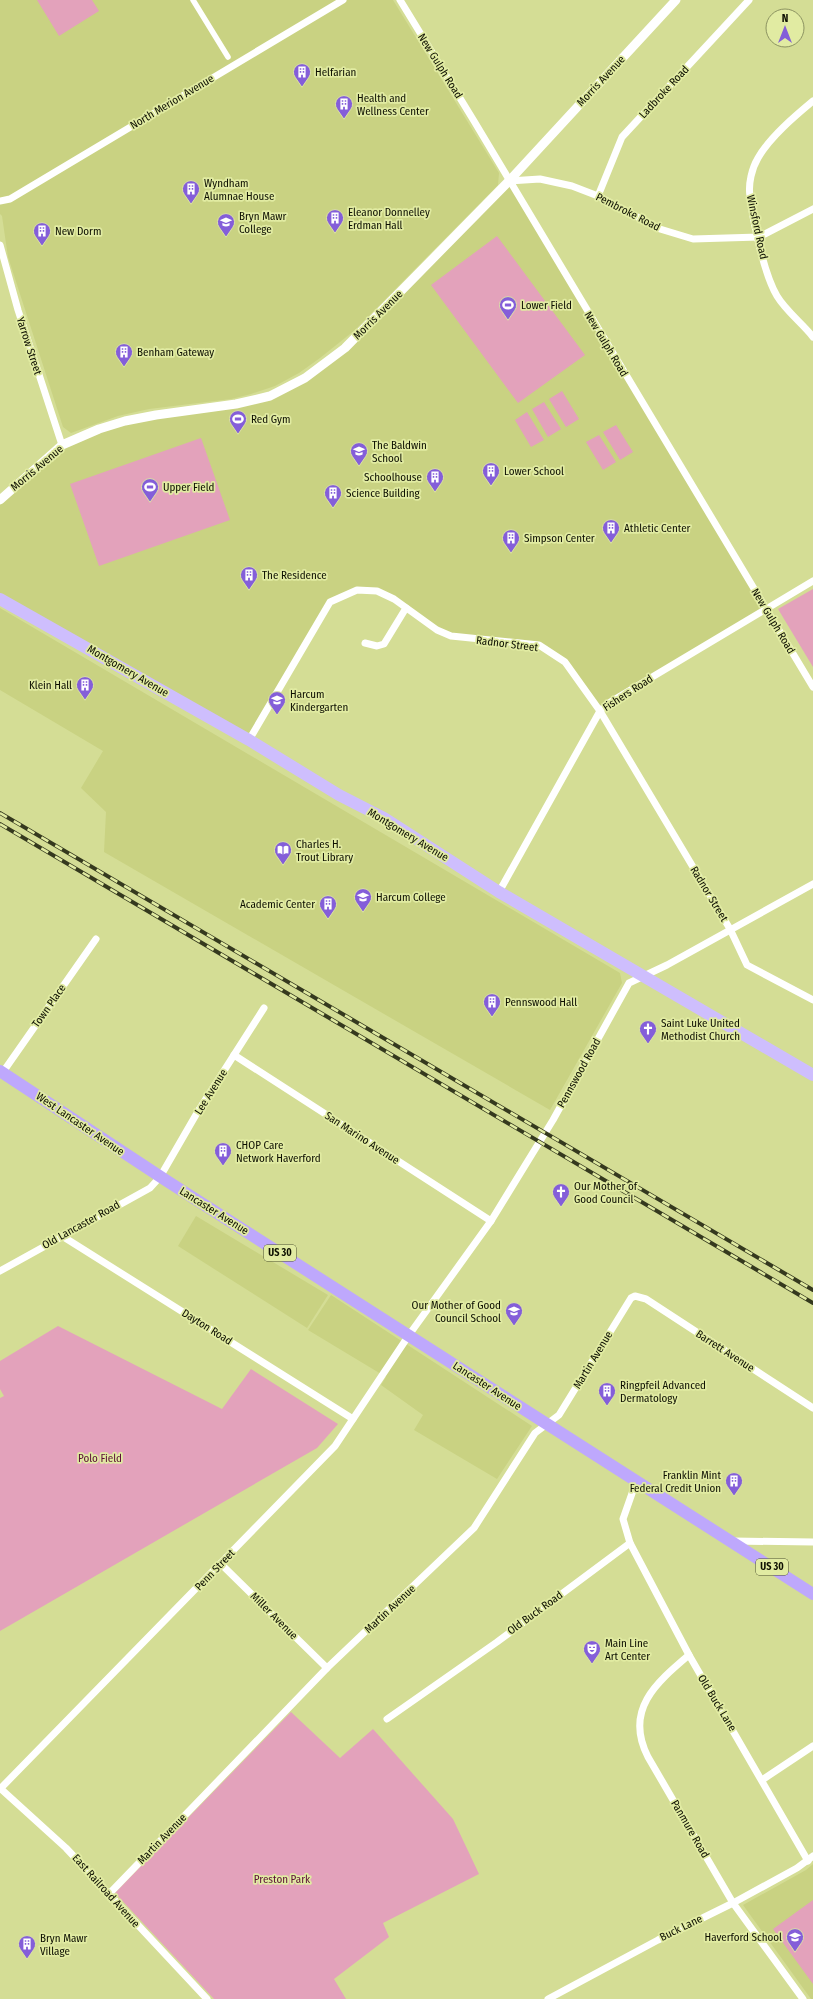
<svg xmlns="http://www.w3.org/2000/svg" width="813" height="1999" viewBox="0 0 813 1999" font-family="'Fira Sans Condensed',sans-serif">
  <style>
    .built { fill: #c9d282 }
    .green { fill: #e3a2bb }
    .lines { fill: none; stroke-linecap: round; stroke-linejoin: round }
    .pedestrian { stroke: #fff; stroke-width: 5.5 }
    .minor { stroke: #fff; stroke-width: 7 }
    .tertiary { stroke: #fff; stroke-width: 9 }
    .primary { stroke: #cebefd; stroke-width: 12 }
    .trunk { stroke: #bea8fc; stroke-width: 12 }
    .rail-casing { stroke: #35391e; stroke-width: 4 }
    .rail { stroke: #e1eba2; stroke-width: 2.5; stroke-dasharray: 8; stroke-linecap: butt }
    .labels { text-anchor: middle; dominant-baseline: central; stroke-width: 3.5; stroke-linejoin: round; paint-order: stroke }
    .shield { fill: #e1eba2; stroke: #4d5131; stroke-width: 1 }
    .shield-label { font-size: 10px; font-weight: bold; fill: #0d0f00 }
    .street-label { font-size: 11px; fill: #0d0f00; stroke: #e1eba2 }
    .poi-label { font-size: 11px; fill: #0d0f00; stroke: #e1eba2; text-anchor: start }
    .park-label { font-size: 11px; fill: #5a0d35; stroke: #e1eba2 }
  </style>
  <rect width="100%" height="100%" fill="#d4dd95"/>
  <g class="built">
    <polygon points="0,0 393,0 499,173 498,185 355,330 320,358 299,373 275,386 251,394 231,399 149,409 118,416 71,433 63,427 8,257 2,216 0,214"/>
    <polygon points="509,181 765,608 600,711 565,662 539,645 451,636 377,591 356,590 330,602 249,740 0,598 0,500 62,445 99,429 270,396 345,348"/>
    <polygon points="0,608 620,973 622,983 550,1110 104,852 106,812 81,788 103,751 0,690"/>
    <polygon points="196,1216 328,1295 307,1328 178,1246"/>
    <polygon points="331,1295 532,1426 497,1479 414,1430 423,1415 381,1385 386,1377 308,1330"/>
    <polygon points="813,1864 813,1999 811,1999 743,1905 806,1870"/>
  </g>
  <g class="green">
    <polygon points="37,0 92,0 99,11 59,36"/>
    <polygon points="497,236 585,355 518,403 431,285"/>
    <polygon points="562,391 579,419 566,427 549,399"/>
    <polygon points="544,402 561,429 548,437 532,409"/>
    <polygon points="527,412 544,440 531,447 515,420"/>
    <polygon points="616,425 633,452 620,460 603,432"/>
    <polygon points="599,435 616,462 603,470 586,442"/>
    <polygon points="201,438 230,520 99,566 70,484"/>
    <polygon points="813,589 813,667 778,609"/>
    <polygon points="58,1326 222,1409 251,1369 338,1424 317,1448 0,1631 0,1398 4,1396 0,1389 0,1361"/>
    <polygon points="291,1712 340,1758 373,1729 453,1819 479,1874 383,1923 389,1937 334,1979 346,1999 214,1999 115,1893"/>
    <polygon points="813,1900 813,1984 773,1929"/>
  </g>
  <g class="lines">
    <polyline class="pedestrian" points="193,0 228,57"/>
    <g class="minor">
      <polyline points="400,0 474,121 813,687"/>
      <path d="M813,101C795,116 770,137 758,158C752,168 748,184 750,196C753,222 764,274 777,296C786,311 802,323 813,337"/>
      <polyline points="509,181 540,179 572,186 598,196 660,229 693,239 759,237 813,209"/>
      <polyline points="598,196 622,137 749,0"/>
      <polyline points="0,201 10,199 343,0"/>
      <polyline points="0,245 18,310 62,445"/>
      <polyline points="365,643 377,646 384,644 406,608"/>
      <polyline points="249,740 330,602 357,590 377,591 394,599 437,630 451,636 539,645 565,662 600,711 730,929 747,965 813,1000"/>
      <polyline points="499,892 600,711 607,704 813,581"/>
      <polyline points="234,1055 491,1221"/>
      <polyline points="3,1072 96,939"/>
      <polyline points="62,1236 353,1419"/>
      <polyline points="0,1271 150,1188 160,1177 197,1113 264,1008"/>
      <polyline points="733,1541 813,1542"/>
      <polyline points="630,1543 689,1655 808,1861"/>
      <polyline points="221,1564 327,1668"/>
      <path d="M689,1655C656,1683 624,1710 648,1757L733,1903L803,1999"/>
      <polyline points="387,1719 497,1642 630,1543 623,1519 636,1482"/>
      <polyline points="762,1780 813,1746"/>
      <polyline points="0,1788 66,1848 207,1999"/>
      <polyline points="1,1788 335,1446 409,1335 491,1221 553,1120 629,983 667,965 813,884"/>
      <polyline points="108,1895 327,1668 474,1528 535,1433 559,1415 631,1298 635,1296 646,1299 813,1408"/>
      <polyline points="548,1999 658,1940 733,1903 797,1868 813,1856"/>
    </g>
    <polyline class="tertiary" points="0,500 62,445 99,429 125,421 156,415 236,404 270,396 305,378 345,348 509,181 676,0"/>
    <polyline class="primary" points="0,599 249,740 339,795 384,818 499,892 813,1075"/>
    <polyline class="trunk" points="0,1071 167,1181 813,1594"/>
    <g class="rail-casing">
      <g id="rail">
        <polyline points="0,813 813,1290"/>
        <polyline points="0,824 813,1303"/>
      </g>
    </g>
    <use href="#rail" class="rail"/>
  </g>
  <defs>
    <g id="building-pin" transform="scale(0.9)"><path d="M0 17L-7.5 6A9.5 9.5 0 1 1 7.5 6Z" fill="#845ed9" stroke="#e1eba2"/><path d="M-4-6H4V6H1V3H-1V6H-4ZM-2.5-4.3h1.7v1.8h-1.7ZM.8-4.3h1.7v1.8H.8ZM-2.5-1h1.7V.8h-1.7ZM.8-1h1.7V.8H.8Z" fill="#fff"/></g>
    <g id="university-pin" transform="scale(0.9)"><path d="M0 17L-7.5 6A9.5 9.5 0 1 1 7.5 6Z" fill="#845ed9" stroke="#e1eba2"/><path d="M0-5L7-2L0 1L-7-2ZM-4 1L0 2.5L4 1V4Q0 6-4 4Z" fill="#fff"/></g>
    <g id="stadium-pin" transform="scale(0.9)"><path d="M0 17L-7.5 6A9.5 9.5 0 1 1 7.5 6Z" fill="#845ed9" stroke="#e1eba2"/><path d="M0-5a6.5 5 0 1 0 0 10a6.5 5 0 1 0 0-10ZM-3.5-1.8h7v3.6h-7Z" fill="#fff"/></g>
    <g id="school-pin" transform="scale(0.9)"><path d="M0 17L-7.5 6A9.5 9.5 0 1 1 7.5 6Z" fill="#845ed9" stroke="#e1eba2"/><path d="M0-5L7-2L0 1L-7-2ZM-4 1L0 2.5L4 1V4Q0 6-4 4Z" fill="#fff"/></g>
    <g id="library-pin" transform="scale(0.9)"><path d="M0 17L-7.5 6A9.5 9.5 0 1 1 7.5 6Z" fill="#845ed9" stroke="#e1eba2"/><path d="M-6-4Q-3-5.5-.7-3.5V5Q-3 3-6 4ZM6-4Q3-5.5 .7-3.5V5Q3 3 6 4Z" fill="#fff"/></g>
    <g id="church-pin" transform="scale(0.9)"><path d="M0 17L-7.5 6A9.5 9.5 0 1 1 7.5 6Z" fill="#845ed9" stroke="#e1eba2"/><path d="M-1.2-6h2.4v3.5h3.3v2.4h-3.3V6h-2.4V-.1h-3.3v-2.4h3.3Z" fill="#fff"/></g>
    <g id="theatre-pin" transform="scale(0.9)"><path d="M0 17L-7.5 6A9.5 9.5 0 1 1 7.5 6Z" fill="#845ed9" stroke="#e1eba2"/><path d="M-5-5.5Q0-4 5-5.5V0Q5 5 0 6Q-5 5-5 0ZM-3.3-2.5H-1v1.5H-3.3ZM1-2.5H3.3v1.5H1ZM-2.8 1Q0 5.5 2.8 1Z" fill="#fff"/></g>
  </defs>
  <g fill-rule="evenodd">
    <use href="#building-pin" x="302" y="72"/>
    <use href="#building-pin" x="344" y="104"/>
    <use href="#building-pin" x="191" y="189"/>
    <use href="#building-pin" x="335" y="218"/>
    <use href="#university-pin" x="226" y="222"/>
    <use href="#building-pin" x="42" y="231"/>
    <use href="#stadium-pin" x="508" y="305"/>
    <use href="#building-pin" x="124" y="352"/>
    <use href="#stadium-pin" x="238" y="419"/>
    <use href="#school-pin" x="359" y="451"/>
    <use href="#building-pin" x="491" y="471"/>
    <use href="#building-pin" x="435" y="477"/>
    <use href="#stadium-pin" x="150" y="487"/>
    <use href="#building-pin" x="333" y="493"/>
    <use href="#building-pin" x="611" y="528"/>
    <use href="#building-pin" x="511" y="538"/>
    <use href="#building-pin" x="249" y="575"/>
    <use href="#building-pin" x="85" y="685"/>
    <use href="#school-pin" x="277" y="700"/>
    <use href="#library-pin" x="283" y="850"/>
    <use href="#university-pin" x="363" y="897"/>
    <use href="#building-pin" x="328" y="904"/>
    <use href="#building-pin" x="492" y="1002"/>
    <use href="#church-pin" x="648" y="1029"/>
    <use href="#building-pin" x="223" y="1151"/>
    <use href="#church-pin" x="561" y="1192"/>
    <use href="#school-pin" x="514" y="1311"/>
    <use href="#building-pin" x="607" y="1391"/>
    <use href="#building-pin" x="734" y="1481"/>
    <use href="#theatre-pin" x="592" y="1649"/>
    <use href="#school-pin" x="795" y="1937"/>
    <use href="#building-pin" x="27" y="1944"/>
  </g>
  <g class="labels">
    <g class="shield">
      <rect x="264" y="1245" width="32" height="16" rx="3"/>
      <rect x="756" y="1559" width="32" height="16" rx="3"/>
    </g>
    <g class="shield-label">
      <text x="280" y="1253">US 30</text>
      <text x="772" y="1567">US 30</text>
    </g>
    <g class="street-label">
      <text transform="translate(440 66) rotate(58)">New Gulph Road</text>
      <text transform="translate(601 81) rotate(-47)">Morris Avenue</text>
      <text transform="translate(664 92) rotate(-47)">Ladbroke Road</text>
      <text transform="translate(172 102) rotate(-31)">North Merion Avenue</text>
      <text transform="translate(628 212) rotate(27)">Pembroke Road</text>
      <text transform="translate(757 227) rotate(78)">Winsford Road</text>
      <text transform="translate(378 315) rotate(-45)">Morris Avenue</text>
      <text transform="translate(606 344) rotate(59)">New Gulph Road</text>
      <text transform="translate(29 346) rotate(72)">Yarrow Street</text>
      <text transform="translate(37 468) rotate(-40)">Morris Avenue</text>
      <text transform="translate(773 621) rotate(59)">New Gulph Road</text>
      <text transform="translate(507 644) rotate(7)">Radnor Street</text>
      <text transform="translate(128 671) rotate(30)">Montgomery Avenue</text>
      <text transform="translate(628 693) rotate(-33)">Fishers Road</text>
      <text transform="translate(408 835) rotate(31)">Montgomery Avenue</text>
      <text transform="translate(709 894) rotate(59)">Radnor Street</text>
      <text transform="translate(49 1006) rotate(-55)">Town Place</text>
      <text transform="translate(579 1073) rotate(-61)">Pennswood Road</text>
      <text transform="translate(211 1092) rotate(-58)">Lee Avenue</text>
      <text transform="translate(80 1124) rotate(34)">West Lancaster Avenue</text>
      <text transform="translate(362 1138) rotate(33)">San Marino Avenue</text>
      <text transform="translate(214 1211) rotate(32)">Lancaster Avenue</text>
      <text transform="translate(81 1225) rotate(-29)">Old Lancaster Road</text>
      <text transform="translate(207 1327) rotate(32)">Dayton Road</text>
      <text transform="translate(725 1351) rotate(33)">Barrett Avenue</text>
      <text transform="translate(593 1360) rotate(-59)">Martin Avenue</text>
      <text transform="translate(487 1386) rotate(33)">Lancaster Avenue</text>
      <text transform="translate(215 1570) rotate(-46)">Penn Street</text>
      <text transform="translate(390 1609) rotate(-43)">Martin Avenue</text>
      <text transform="translate(535 1613) rotate(-36)">Old Buck Road</text>
      <text transform="translate(274 1616) rotate(45)">Miller Avenue</text>
      <text transform="translate(717 1703) rotate(59)">Old Buck Lane</text>
      <text transform="translate(690 1829) rotate(60)">Panmure Road</text>
      <text transform="translate(162 1839) rotate(-46)">Martin Avenue</text>
      <text transform="translate(106 1891) rotate(48)">East Railroad Avenue</text>
      <text transform="translate(681 1928) rotate(-26)">Buck Lane</text>
    </g>
    <g class="poi-label">
      <text x="315" y="72">Helfarian</text>
      <text x="357" y="98">Health and<tspan x="357" dy="13">Wellness Center</tspan></text>
      <text x="204" y="183">Wyndham<tspan x="204" dy="13">Alumnae House</tspan></text>
      <text x="348" y="212">Eleanor Donnelley<tspan x="348" dy="13">Erdman Hall</tspan></text>
      <text x="239" y="216">Bryn Mawr<tspan x="239" dy="13">College</tspan></text>
      <text x="55" y="231">New Dorm</text>
      <text x="521" y="305">Lower Field</text>
      <text x="137" y="352">Benham Gateway</text>
      <text x="251" y="419">Red Gym</text>
      <text x="372" y="445">The Baldwin<tspan x="372" dy="13">School</tspan></text>
      <text x="504" y="471">Lower School</text>
      <text x="422" y="477" text-anchor="end">Schoolhouse</text>
      <text x="163" y="487">Upper Field</text>
      <text x="346" y="493">Science Building</text>
      <text x="624" y="528">Athletic Center</text>
      <text x="524" y="538">Simpson Center</text>
      <text x="262" y="575">The Residence</text>
      <text x="72" y="685" text-anchor="end">Klein Hall</text>
      <text x="290" y="694">Harcum<tspan x="290" dy="13">Kindergarten</tspan></text>
      <text x="296" y="844">Charles H.<tspan x="296" dy="13">Trout Library</tspan></text>
      <text x="376" y="897">Harcum College</text>
      <text x="315" y="904" text-anchor="end">Academic Center</text>
      <text x="505" y="1002">Pennswood Hall</text>
      <text x="661" y="1023">Saint Luke United<tspan x="661" dy="13">Methodist Church</tspan></text>
      <text x="236" y="1145">CHOP Care<tspan x="236" dy="13">Network Haverford</tspan></text>
      <text x="574" y="1186">Our Mother of<tspan x="574" dy="13">Good Council</tspan></text>
      <text x="501" y="1305" text-anchor="end">Our Mother of Good<tspan x="501" dy="13">Council School</tspan></text>
      <text x="620" y="1385">Ringpfeil Advanced<tspan x="620" dy="13">Dermatology</tspan></text>
      <text x="721" y="1475" text-anchor="end">Franklin Mint<tspan x="721" dy="13">Federal Credit Union</tspan></text>
      <text x="605" y="1643">Main Line<tspan x="605" dy="13">Art Center</tspan></text>
      <text x="782" y="1937" text-anchor="end">Haverford School</text>
      <text x="40" y="1938">Bryn Mawr<tspan x="40" dy="13">Village</tspan></text>
    </g>
    <g class="park-label">
      <text x="100" y="1458">Polo Field</text>
      <text x="282" y="1879">Preston Park</text>
    </g>
  </g>
  <g transform="translate(785 28)"><circle r="19" fill="#e1eba2" stroke="#8c9361"/>
  <path d="M0-3L7 15L0 10L-7 15Z" fill="#845ed9"/>
  <text y="-6" font-size="11" font-weight="bold" text-anchor="middle" fill="#0d0f00">N</text>
  </g>
</svg>
